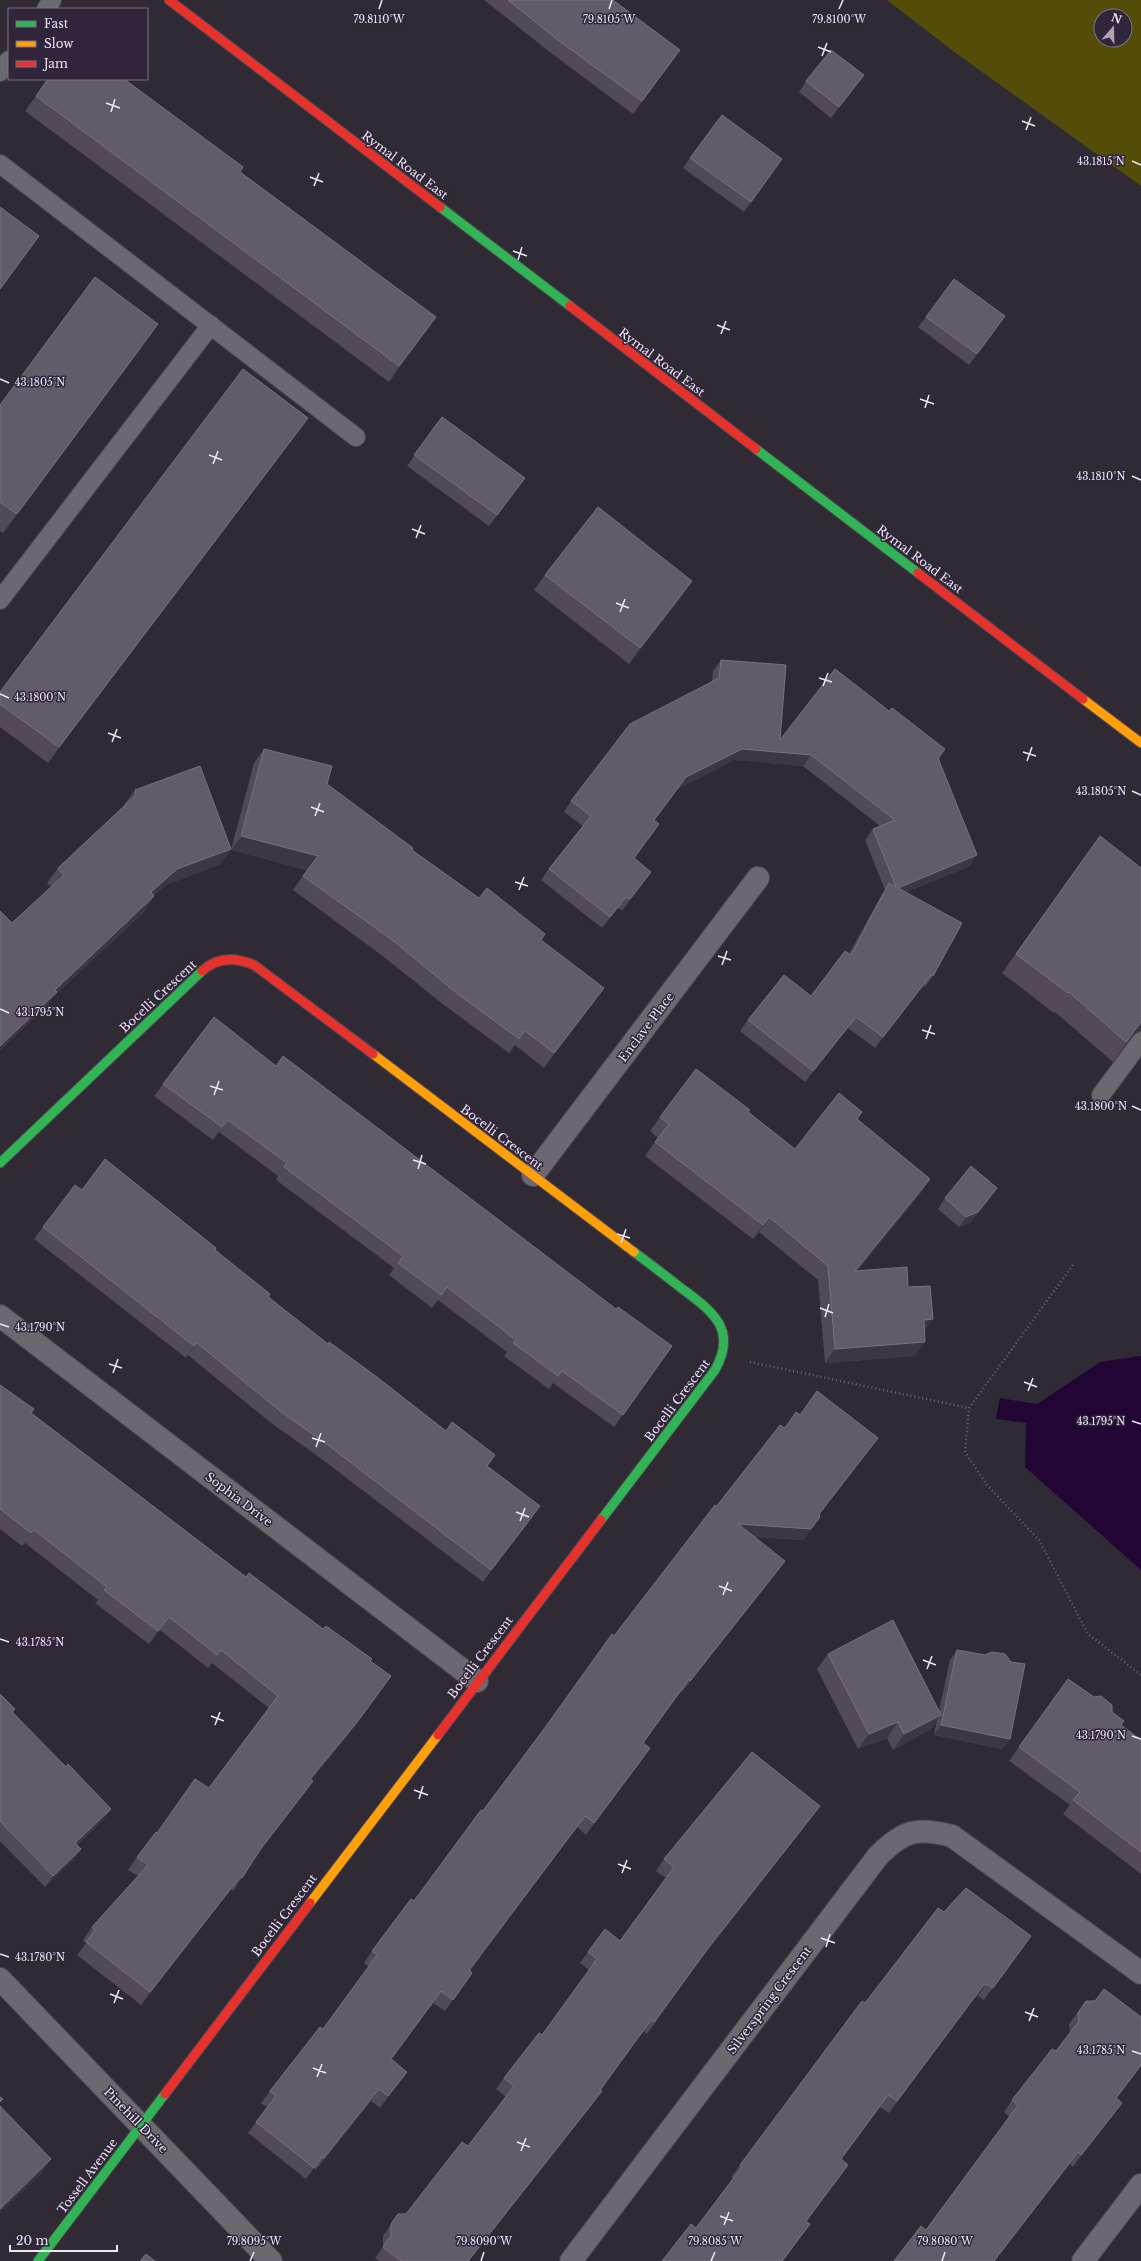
<svg xmlns="http://www.w3.org/2000/svg" width="1141" height="2261" viewBox="0 0 1141 2261" font-family="'Libre Baskerville',serif">
  <style>
    .green { fill: #544d0a; fill-rule: evenodd }
    .water { fill: #220535 }
    .lines { fill: none; stroke-linecap: round; stroke-linejoin: round }
    .lane-casing { stroke: #4b4650; stroke-width: 20 }
    .street-casing { stroke: #4b4650; stroke-width: 24 }
    .fast-casing { stroke: #4b4650; stroke-width: 11 }
    .slow-casing { stroke: #4b4650; stroke-width: 11 }
    .jam-casing { stroke: #4b4650; stroke-width: 11 }
    .path { stroke: #6b666f; stroke-width: 2.5; stroke-dasharray: 1 3; stroke-linecap: butt }
    .lane { stroke: #6c6870; stroke-width: 18 }
    .street { stroke: #6c6870; stroke-width: 22 }
    .fast { stroke: #30b455; stroke-width: 9 }
    .slow { stroke: #ff9f0a; stroke-width: 9 }
    .jam { stroke: #e5322d; stroke-width: 9 }
    .wall { fill: #524a59 }
    .shaded-wall { fill: #3d3643 }
    .building { fill: #625b6a; stroke: #78717f }
    .ticks { fill: none; stroke: #ede7f5; stroke-width: 1.5 }
    .labels { text-anchor: middle; dominant-baseline: central; stroke-width: 3; stroke-linejoin: round; paint-order: stroke }
    .street-label { font-size: 12px; fill: #ede7f5; stroke: #30253a }
    .ticks-label { font-size: 10px; text-anchor: middle; fill: #ede7f5; stroke: #30253a; stroke-width: 3; stroke-linejoin: round; paint-order: stroke }
  </style>
  <rect width="100%" height="100%" fill="#302a35"/>
  <path class="green" d="M887,0H1141V186L957,54ZM1101,16H1125V40H1101Z"/>
  <polygon class="water" points="1141,1356 1141,1570 1025,1467 1026,1423 996,1419 1000,1398 1037,1404 1100,1362"/>
  <g class="lines">
    <g class="lane-casing">
      <g id="lane">
        <polyline points="46,9 52,0"/>
        <polyline points="0,72 9,60"/>
        <polyline points="0,164 356,437"/>
        <polyline points="0,600 211,325"/>
        <polyline points="1101,1095 1141,1041"/>
      </g>
    </g>
    <g class="street-casing">
      <g id="street">
        <polyline points="533,1175 758,878"/>
        <polyline points="0,1316 477,1681"/>
        <polyline points="0,1979 271,2261"/>
        <path d="M571,2261L878,1856C904,1830 917,1827 952,1836L1141,1973"/>
        <polyline points="1083,2261 1141,2185"/>
      </g>
    </g>
    <g class="fast-casing">
      <g id="fast">
        <polyline points="440,207 570,306"/>
        <polyline points="756,449 918,573"/>
        <polyline points="0,1163 202,971"/>
        <path d="M601,1520L715,1370C738,1329 712,1311 681,1288C666,1276 650,1264 634,1252"/>
        <polyline points="38,2261 165,2094"/>
      </g>
    </g>
    <g class="slow-casing">
      <g id="slow">
        <polyline points="1083,699 1141,743"/>
        <polyline points="373,1054 634,1252"/>
        <polyline points="310,1903 438,1735"/>
      </g>
    </g>
    <g class="jam-casing">
      <g id="jam">
        <polyline points="169,0 440,207"/>
        <polyline points="570,306 756,449"/>
        <polyline points="918,573 1083,699"/>
        <path d="M202,971C217,957 235,957 254,965L373,1054"/>
        <polyline points="438,1735 601,1520"/>
        <polyline points="165,2094 310,1903"/>
      </g>
    </g>
    <g class="path">
      <polyline points="1073,1265 969,1408 965,1452 987,1485 1039,1540 1088,1634 1141,1675"/>
      <polyline points="750,1362 969,1408"/>
    </g>
    <use href="#lane" class="lane"/>
    <use href="#street" class="street"/>
    <use href="#fast" class="fast"/>
    <use href="#slow" class="slow"/>
    <use href="#jam" class="jam"/>
  </g>
  <g class="wall">
    <polygon points="484,0 613,0 671,62 633,114 551,53"/>
    <polygon points="806,81 856,86 831,118 799,92"/>
    <polygon points="36,96 240,172 436,317 389,382 25,111"/>
    <polygon points="690,158 782,159 744,212 683,168"/>
    <polygon points="1005,316 969,365 918,327 926,317"/>
    <polygon points="144,344 3,533 0,531 0,405"/>
    <polygon points="442,417 525,478 489,526 407,466"/>
    <polygon points="308,418 297,433 48,763 0,727 0,692"/>
    <polygon points="545,575 682,596 629,664 534,590"/>
    <polygon points="721,660 780,740 889,711 945,749 939,759 970,866 906,892 933,976 925,987 923,986 875,1048 848,1028 805,1082 740,1031 748,1020 811,996 849,954 882,894 885,890 865,840 873,829 880,826 803,766 734,760 678,789 654,821 659,824 634,859 643,883 622,911 618,908 602,928 541,880 549,869 583,826 564,812 571,801 712,682 713,671"/>
    <polygon points="264,749 327,784 412,850 479,898 545,934 541,940 604,988 594,1002 544,1068 515,1045 509,1053 444,1005 384,957 293,890 307,870 231,850 254,763"/>
    <polygon points="135,790 231,849 220,864 166,885 154,895 154,896 144,912 53,997 46,1007 12,923 51,887 47,883 58,868 124,807 124,805"/>
    <polygon points="1100,836 1140,1031 1133,1035 1113,1062 1055,1012 1054,1013 1002,973"/>
    <polygon points="276,1066 616,1309 672,1346 614,1427 553,1383 549,1389 504,1356 507,1352 438,1300 432,1308 389,1275 394,1268 276,1180 278,1176 219,1132 213,1140 154,1096 163,1084"/>
    <polygon points="748,1112 795,1149 857,1119 930,1179 920,1194 857,1271 908,1287 933,1319 924,1331 915,1356 825,1363 818,1280 759,1232 753,1239 645,1156 658,1138 650,1131 660,1117"/>
    <polygon points="82,1190 215,1250 269,1297 328,1344 446,1431 495,1455 487,1466 532,1518 483,1582 319,1457 271,1423 188,1355 186,1358 34,1239 43,1227"/>
    <polygon points="945,1198 990,1198 970,1223 959,1227 938,1209"/>
    <polygon points="0,1385 31,1413 246,1577 371,1661 349,1734 311,1780 304,1794 256,1856 233,1891 231,1889 141,2005 77,1955 86,1943 83,1940 92,1927 138,1876 128,1870 137,1857 157,1833 209,1788 269,1708 212,1663 208,1668 160,1630 149,1644 95,1603 98,1600 25,1543 22,1546 0,1529"/>
    <polygon points="800,1415 869,1449 819,1515 820,1517 803,1540 755,1537 777,1572 682,1692 681,1691 643,1743 642,1760 586,1835 577,1827 470,1971 472,1973 445,2011 433,2003 391,2060 399,2083 380,2108 371,2101 316,2170 314,2168 306,2179 248,2133 267,2107 261,2103 270,2091 323,2029 369,1967 364,1963 372,1951 414,1901 544,1729 614,1636 716,1507 785,1428"/>
    <polygon points="957,1650 1010,1739 1002,1749 934,1735 937,1720 930,1730 893,1750 887,1738 858,1749 817,1669 828,1654 939,1711 950,1660"/>
    <polygon points="0,1694 15,1709 13,1712 103,1820 77,1845 81,1849 73,1860 45,1887 0,1841"/>
    <polygon points="1112,1712 1121,1725 1141,1740 1141,1874 1063,1814 1070,1805 1009,1761 1019,1747"/>
    <polygon points="812,1817 701,1959 647,2034 643,2031 601,2090 602,2091 594,2102 469,2261 379,2261 375,2258 383,2247 383,2236 398,2214 406,2214 468,2146 506,2097 496,2089 504,2078 542,2035 589,1970 580,1963 588,1952 620,1941 666,1878 656,1871 664,1859"/>
    <polygon points="944,1912 1031,1936 984,2000 978,1996 974,1998 889,2113 880,2107 841,2159 848,2165 806,2222 810,2224 783,2261 662,2261 696,2228 733,2178 731,2177 740,2165 865,2003"/>
    <polygon points="1086,2001 1141,2066 1116,2099 1113,2115 1073,2167 1070,2164 926,2230 1010,2117 1004,2112 1012,2100 1056,2051 1070,2032 1069,2024"/>
  </g>
  <g class="shaded-wall">
    <polygon points="680,50 671,62 633,114 642,101"/>
    <polygon points="864,75 856,86 831,118 839,107"/>
    <polygon points="39,236 25,256 0,290 0,289"/>
    <polygon points="436,317 425,333 389,382 399,366"/>
    <polygon points="158,324 144,344 3,533 17,514"/>
    <polygon points="308,418 297,433 48,763 59,747"/>
    <polygon points="692,581 682,596 629,664 640,648"/>
    <polygon points="742,749 811,755 803,766 734,760 678,789 646,832 686,777"/>
    <polygon points="659,824 651,836 626,869 634,858"/>
    <polygon points="241,836 318,856 308,870 231,850"/>
    <polygon points="231,849 220,864 166,885 140,908 151,892 177,869"/>
    <polygon points="977,855 970,866 890,899 898,888"/>
    <polygon points="651,872 643,883 622,911 630,899"/>
    <polygon points="154,896 144,912 53,997 46,1007 0,1051 0,1046 55,990"/>
    <polygon points="626,897 618,908 602,928 610,917"/>
    <polygon points="931,975 923,986 875,1048 883,1037"/>
    <polygon points="604,988 594,1002 544,1068 554,1053"/>
    <polygon points="856,1017 848,1028 805,1082 813,1071"/>
    <polygon points="1141,1022 1141,1030 1140,1031 1133,1035 1113,1062"/>
    <polygon points="930,1179 920,1194 845,1285 855,1271"/>
    <polygon points="997,1188 990,1198 970,1223 959,1227 966,1217"/>
    <polygon points="769,1217 759,1232 753,1239 763,1225"/>
    <polygon points="933,1319 923,1334 924,1320"/>
    <polygon points="925,1342 915,1356 825,1363 835,1349"/>
    <polygon points="197,1343 188,1355 186,1358 194,1346"/>
    <polygon points="878,1438 869,1449 811,1526 819,1514"/>
    <polygon points="540,1506 532,1518 483,1582 491,1570"/>
    <polygon points="820,1517 803,1540 730,1535 738,1524"/>
    <polygon points="785,1561 777,1572 682,1692 690,1681"/>
    <polygon points="169,1617 160,1630 149,1644 158,1631"/>
    <polygon points="391,1676 349,1734 301,1792 310,1779"/>
    <polygon points="941,1715 930,1730 893,1750 904,1734"/>
    <polygon points="898,1722 887,1738 858,1749 869,1734"/>
    <polygon points="941,1725 1010,1739 1002,1749 934,1735"/>
    <polygon points="650,1748 642,1760 586,1835 594,1823"/>
    <polygon points="313,1781 304,1794 253,1860 262,1847"/>
    <polygon points="820,1806 812,1817 701,1959 647,2034 709,1947"/>
    <polygon points="111,1809 103,1820 67,1854 75,1843"/>
    <polygon points="585,1816 577,1827 461,1982 469,1970"/>
    <polygon points="81,1849 73,1860 45,1887 53,1876"/>
    <polygon points="240,1877 231,1889 141,2005 150,1992"/>
    <polygon points="1031,1936 1022,1948 984,2000 993,1988"/>
    <polygon points="986,1984 978,1996 974,1998 889,2113 983,1986"/>
    <polygon points="441,1991 433,2003 383,2071 391,2059"/>
    <polygon points="407,2072 399,2083 380,2108 388,2096"/>
    <polygon points="379,2089 371,2101 316,2170 324,2158"/>
    <polygon points="602,2091 594,2102 469,2261 468,2261"/>
    <polygon points="1122,2103 1113,2115 1073,2167 1081,2155"/>
    <polygon points="1078,2152 1070,2164 995,2261 994,2261"/>
    <polygon points="51,2159 42,2173 0,2213 0,2209"/>
    <polygon points="848,2165 840,2176 798,2233 806,2221"/>
  </g>
  <g class="building">
    <polygon points="508,0 613,0 680,50 642,101 559,41"/>
    <polygon points="831,50 864,75 839,107 806,81"/>
    <polygon points="48,79 124,79 243,167 240,172 436,317 399,366 36,96"/>
    <polygon points="722,115 782,159 751,202 690,158"/>
    <polygon points="0,207 39,236 0,289"/>
    <polygon points="95,277 158,324 17,514 0,502 0,405"/>
    <polygon points="954,279 1005,316 977,354 926,317"/>
    <polygon points="243,369 308,418 59,747 0,704 0,692"/>
    <polygon points="442,417 525,478 497,515 414,455"/>
    <polygon points="598,507 692,581 640,648 545,575"/>
    <polygon points="721,660 786,665 780,740 835,669 889,711 892,708 945,749 938,758 977,855 898,888 962,923 933,976 931,975 883,1037 856,1017 813,1071 748,1020 784,975 811,996 845,951 851,955 889,883 896,887 873,829 895,820 811,755 742,749 686,777 654,820 659,824 634,858 651,872 630,899 626,897 610,917 549,869 591,816 571,801 630,724 719,678"/>
    <polygon points="264,749 332,766 327,784 413,848 412,850 479,898 487,888 545,934 541,940 604,988 554,1053 525,1031 519,1039 454,991 395,942 303,876 318,856 241,836"/>
    <polygon points="200,766 231,849 177,869 151,892 154,896 55,990 57,992 0,1046 0,911 12,923 64,875 58,868 136,795 135,790"/>
    <polygon points="1100,836 1141,868 1141,1022 1126,1042 1069,992 1068,993 1016,954"/>
    <polygon points="214,1017 276,1066 283,1056 616,1309 618,1307 672,1346 623,1415 562,1371 558,1376 513,1343 516,1340 447,1287 441,1295 398,1263 403,1256 284,1167 287,1163 228,1120 222,1127 163,1084"/>
    <polygon points="696,1069 750,1110 748,1112 795,1149 839,1093 862,1112 857,1119 930,1179 855,1271 907,1267 908,1287 930,1286 933,1319 924,1320 925,1342 835,1349 828,1266 769,1217 763,1225 655,1142 669,1124 660,1117"/>
    <polygon points="105,1159 216,1248 215,1250 270,1294 268,1297 328,1344 329,1342 377,1377 446,1431 452,1422 495,1455 487,1466 540,1506 491,1570 328,1445 280,1411 197,1343 194,1346 43,1227 75,1185 82,1190"/>
    <polygon points="971,1166 997,1188 978,1212 966,1217 945,1198"/>
    <polygon points="0,1385 34,1409 31,1413 246,1577 249,1573 323,1629 326,1626 372,1659 370,1661 391,1676 358,1721 310,1779 313,1781 262,1847 242,1878 240,1877 150,1992 86,1942 95,1930 92,1927 148,1865 137,1857 156,1832 157,1833 195,1779 209,1788 278,1696 221,1650 217,1655 169,1617 158,1631 104,1590 107,1587 34,1530 31,1533 0,1509"/>
    <polygon points="817,1391 878,1438 819,1514 820,1517 811,1529 738,1524 785,1561 690,1681 689,1679 643,1743 650,1748 594,1823 585,1816 469,1970 472,1973 453,2000 441,1991 391,2059 407,2072 388,2096 379,2089 324,2158 322,2157 314,2168 256,2122 276,2096 270,2091 320,2027 323,2029 377,1955 372,1951 411,1899 414,1901 481,1810 483,1811 544,1729 612,1634 614,1636 715,1505 716,1507 780,1425 785,1428 796,1412 800,1415"/>
    <polygon points="893,1620 941,1715 904,1734 898,1722 869,1734 828,1654"/>
    <polygon points="957,1650 985,1655 992,1652 1005,1654 1011,1662 1025,1664 1010,1739 941,1725"/>
    <polygon points="1068,1679 1094,1697 1101,1696 1112,1705 1112,1712 1124,1721 1121,1725 1141,1740 1141,1852 1073,1800 1080,1792 1019,1747"/>
    <polygon points="0,1694 15,1709 12,1712 66,1767 68,1764 111,1809 75,1843 81,1849 53,1876 0,1821"/>
    <polygon points="752,1752 820,1806 709,1947 654,2022 651,2020 600,2090 602,2091 468,2261 401,2261 383,2247 391,2236 391,2224 398,2214 406,2214 462,2142 468,2146 514,2086 504,2078 539,2033 542,2035 597,1959 588,1952 605,1929 620,1941 674,1867 664,1859"/>
    <polygon points="966,1888 1031,1936 993,1988 986,1984 983,1986 897,2101 888,2095 841,2159 848,2165 806,2221 810,2224 782,2261 662,2261 691,2224 696,2228 742,2167 740,2165 862,2001 865,2003 938,1908 944,1912"/>
    <polygon points="1104,1989 1141,2017 1141,2065 1116,2098 1122,2103 1081,2155 1078,2152 994,2261 894,2261 921,2226 926,2230 1018,2105 1012,2100 1052,2049 1056,2051 1079,2021 1078,2013 1086,2001 1095,2001"/>
    <polygon points="0,2097 3,2099 0,2102"/>
    <polygon points="0,2106 51,2159 0,2209"/>
    <polygon points="146,2254 155,2261 140,2261"/>
  </g>
  <path class="ticks" d="M379,9L382,0M609,9L612,0M839,9L843,0M818,47L831,52M822,56L827,43M106,103L120,108M111,112L115,99M1022,121L1035,126M1026,130L1031,117M1132,161L1141,165M310,177L323,182M314,186L319,173M513,251L527,256M518,260L522,247M717,325L730,330M721,334L726,321M0,379L9,383M920,399L934,404M925,408L929,395M209,455L222,460M213,464L218,451M1132,476L1141,480M412,529L425,534M416,538L421,525M616,603L629,608M620,612L625,599M819,678L832,682M823,686L828,673M0,694L9,698M108,733L121,738M112,742L117,729M1023,752L1036,756M1027,761L1032,747M1132,791L1141,795M311,807L324,812M315,816L320,803M515,882L528,886M519,890L524,877M718,956L731,960M722,965L727,951M0,1009L9,1013M922,1030L935,1034M926,1039L931,1025M210,1086L223,1090M214,1095L219,1081M1132,1106L1141,1110M413,1160L426,1164M418,1169L422,1155M617,1234L630,1238M621,1243L626,1229M820,1308L833,1313M825,1317L829,1304M0,1324L9,1327M109,1364L122,1368M113,1373L118,1359M1024,1382L1037,1387M1028,1391L1033,1378M1132,1421L1141,1424M312,1438L325,1442M316,1447L321,1433M516,1512L529,1517M520,1521L525,1508M719,1586L732,1591M723,1595L728,1582M0,1639L9,1642M923,1660L936,1665M927,1669L932,1656M211,1716L224,1721M215,1725L220,1712M1132,1736L1141,1739M414,1790L428,1795M419,1799L423,1786M618,1864L631,1869M622,1873L627,1860M821,1938L835,1943M826,1947L830,1934M0,1954L9,1957M110,1994L123,1999M114,2003L119,1990M1025,2012L1038,2017M1029,2021L1034,2008M1132,2051L1141,2054M313,2068L326,2073M317,2077L322,2064M517,2142L530,2147M521,2151L526,2138M720,2216L733,2221M724,2225L729,2212M250,2261L254,2252M481,2261L484,2252M711,2261L715,2252M942,2261L945,2252"/>
  <g class="labels">
    <g class="street-label">
      <text transform="translate(405 165) rotate(37)">Rymal Road East</text>
      <text transform="translate(662 362) rotate(37)">Rymal Road East</text>
      <text transform="translate(920 559) rotate(37)">Rymal Road East</text>
      <text transform="translate(158 996) rotate(-43)">Bocelli Crescent</text>
      <text transform="translate(646 1027) rotate(-53)">Enclave Place</text>
      <text transform="translate(502 1137) rotate(37)">Bocelli Crescent</text>
      <text transform="translate(677 1400) rotate(-53)">Bocelli Crescent</text>
      <text transform="translate(239 1499) rotate(37)">Sophia Drive</text>
      <text transform="translate(480 1657) rotate(-53)">Bocelli Crescent</text>
      <text transform="translate(284 1915) rotate(-53)">Bocelli Crescent</text>
      <text transform="translate(769 2000) rotate(-53)">Silverspring Crescent</text>
      <text transform="translate(136 2120) rotate(46)">Pinehill Drive</text>
      <text transform="translate(87 2176) rotate(-53)">Tossell Avenue</text>
    </g>
  </g>
  <g class="ticks-label">
    <text x="609" y="23">79.8105°W</text>
    <text x="379" y="23">79.8110°W</text>
    <text x="839" y="23">79.8100°W</text>
    <text x="1101" y="165">43.1815°N</text>
    <text x="40" y="386">43.1805°N</text>
    <text x="1101" y="480">43.1810°N</text>
    <text x="40" y="701">43.1800°N</text>
    <text x="1101" y="795">43.1805°N</text>
    <text x="40" y="1016">43.1795°N</text>
    <text x="1101" y="1110">43.1800°N</text>
    <text x="40" y="1331">43.1790°N</text>
    <text x="1101" y="1425">43.1795°N</text>
    <text x="40" y="1646">43.1785°N</text>
    <text x="1101" y="1739">43.1790°N</text>
    <text x="40" y="1961">43.1780°N</text>
    <text x="1101" y="2054">43.1785°N</text>
    <text x="254" y="2245">79.8095°W</text>
    <text x="484" y="2245">79.8090°W</text>
    <text x="715" y="2245">79.8085°W</text>
    <text x="945" y="2245">79.8080°W</text>
  </g>
  <rect x="8" y="8" width="140" height="72" fill="#30253a" stroke="#7c7385"/>
  <rect x="16" y="21" width="20" height="6" fill="#30b455" stroke="#7c7385"/>
  <text x="44" y="28" font-size="12" fill="#ede7f5">Fast</text>
  <rect x="16" y="41" width="20" height="6" fill="#ff9f0a" stroke="#7c7385"/>
  <text x="44" y="48" font-size="12" fill="#ede7f5">Slow</text>
  <rect x="16" y="61" width="20" height="6" fill="#e5322d" stroke="#7c7385"/>
  <text x="44" y="68" font-size="12" fill="#ede7f5">Jam</text>
  <g transform="translate(1113 28) rotate(20)"><circle r="19" fill="#30253a" stroke="#7c7385"/>
  <path d="M0-3L7 15L0 10L-7 15Z" fill="#aba5b2"/>
  <text y="-6" font-size="11" font-weight="bold" text-anchor="middle" fill="#ede7f5">N</text>
  </g>
  <path d="M10 2245v6h107v-6" fill="none" stroke="#ede7f5" stroke-width="2"/>
  <text x="16" y="2245" font-size="12" fill="#ede7f5" stroke="#30253a" stroke-width="3" paint-order="stroke">20 m</text>
</svg>
